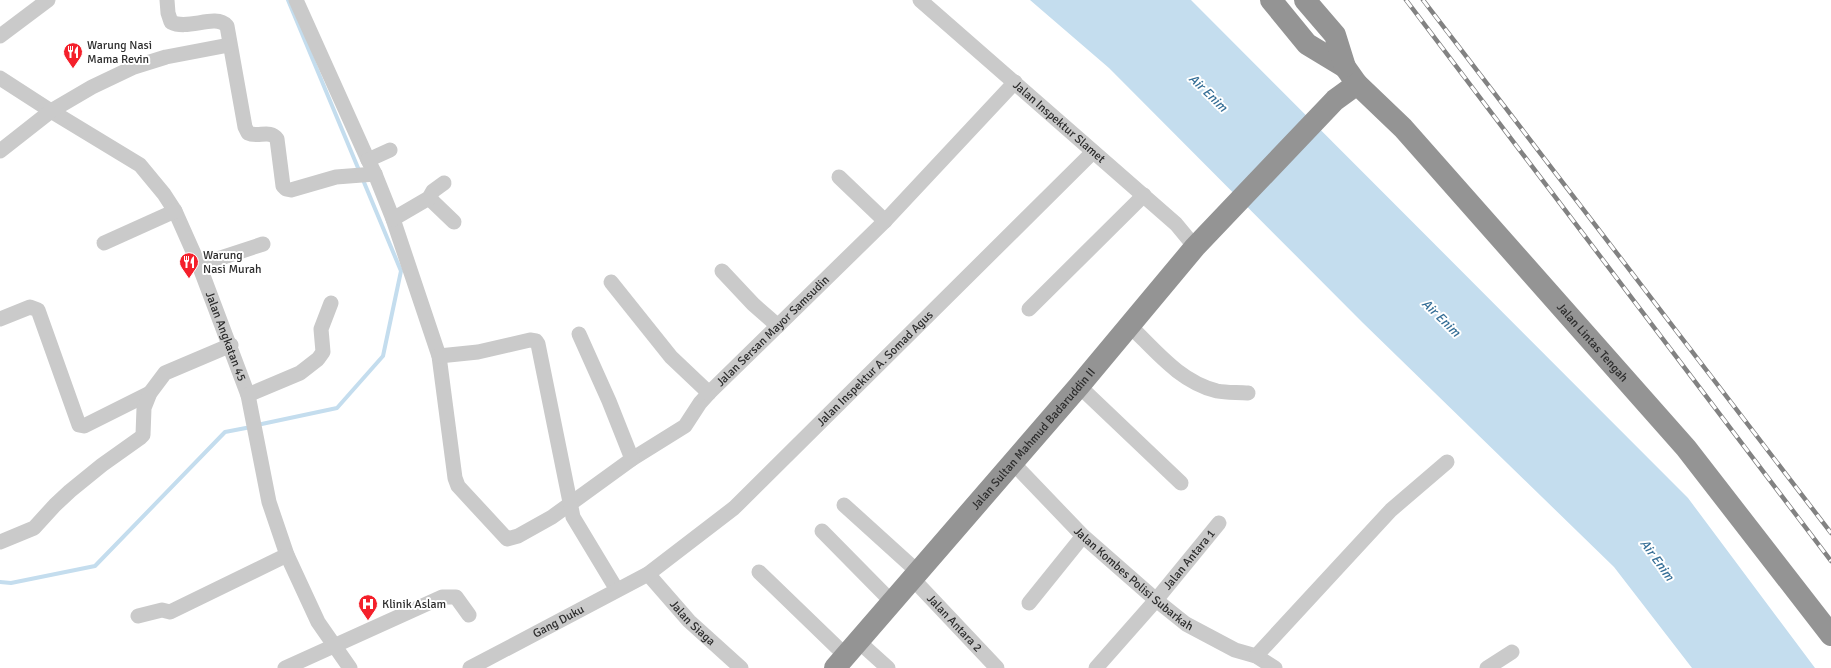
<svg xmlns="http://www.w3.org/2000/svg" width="1831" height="668" viewBox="0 0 1831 668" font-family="Signika,sans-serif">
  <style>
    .water { fill: #c4ddee }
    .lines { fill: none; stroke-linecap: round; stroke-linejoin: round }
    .stream { stroke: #c4ddee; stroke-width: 4 }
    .minor { stroke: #cacaca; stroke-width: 15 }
    .highway { stroke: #949494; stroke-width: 22 }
    .rail-casing { stroke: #828282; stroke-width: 4.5 }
    .rail { stroke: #fff; stroke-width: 3; stroke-dasharray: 9; stroke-linecap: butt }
    .labels { text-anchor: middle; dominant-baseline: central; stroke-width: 4; stroke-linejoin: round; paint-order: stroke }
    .poi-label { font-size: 12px; fill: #2d2d2d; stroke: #fff; text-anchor: start }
    .street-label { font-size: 12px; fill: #2d2d2d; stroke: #fff }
    .water-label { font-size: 13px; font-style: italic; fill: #356e96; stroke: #fff }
  </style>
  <rect width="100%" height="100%" fill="#fff"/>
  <polygon class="water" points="1030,0 1191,0 1688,498 1815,668 1692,668 1614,567 1362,322 1109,68"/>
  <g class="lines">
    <g class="stream">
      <polyline points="257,425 337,408 383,356 401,271 288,0"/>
      <polyline points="0,582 11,583 95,566 225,432 251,427"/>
    </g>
    <g class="minor">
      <path d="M167,0L168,13L171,22C188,31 215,13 227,26L245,127L248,133C258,138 270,129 277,139L283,186L286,189L291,190L336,177L375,174"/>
      <polyline points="296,0 368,160"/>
      <path id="s1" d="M920,0L1176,224L1195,247"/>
      <polyline points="0,36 48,0"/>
      <path id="s2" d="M0,78L51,111L140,165L164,194L175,211L199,265L248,395L269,502L287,555L318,622L350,668"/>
      <path id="s3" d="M390,150L368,160L375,174L393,219L439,356L455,478L458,486L507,539L518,536L552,517L632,459L685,426L700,403L709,393L885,221L1015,82"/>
      <polyline points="0,151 51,111 92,87 134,67 166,57 229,45"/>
      <polyline points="839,177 885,221"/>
      <polyline points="429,198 454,222"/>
      <polyline points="393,219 429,198 433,191 444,183"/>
      <polyline points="104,243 175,211"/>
      <polyline points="199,265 263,244"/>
      <polyline points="722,271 753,304 778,326"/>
      <polyline points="611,282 671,357 709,393"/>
      <polyline points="1029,309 1144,195"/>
      <polyline points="0,319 30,307 38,310 79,425 84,426 150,393"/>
      <path d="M1130,326C1156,351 1180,382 1217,391C1227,393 1238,392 1248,393"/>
      <polyline points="579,334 609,401 632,459"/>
      <polyline points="439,356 478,352 530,340 536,341 538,344 573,517 617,590"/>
      <polyline points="1079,386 1181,483"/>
      <polyline points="248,395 300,373 318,359 323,352 321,329 331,303"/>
      <path id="s4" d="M1012,462L1083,536L1156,600L1186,624L1235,650L1256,656L1275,668"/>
      <polyline points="844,505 918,572"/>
      <polyline points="822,531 891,601"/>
      <polyline points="0,542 34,528 55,505 70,491 102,465 140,438 143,435 144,408 150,393 165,373 231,345"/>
      <polyline points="759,572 845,655"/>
      <path id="s5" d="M648,574L689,621L741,668"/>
      <path id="s6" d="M912,578L997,668"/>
      <polyline points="1029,603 1083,536"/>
      <polyline points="138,616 162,610 170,612 287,555"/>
      <polyline points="858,641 888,668"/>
      <polyline points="1256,656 1391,510 1447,462"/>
      <polyline points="285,668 442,597 456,597 469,615"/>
      <path id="s7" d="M470,668L648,574L734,508L1093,152"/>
      <path id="s8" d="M1096,668L1156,600L1219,523"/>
      <polyline points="1487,668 1512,652"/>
    </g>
    <g class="highway">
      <polyline points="1271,0 1307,44 1345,67"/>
      <polyline points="1305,0 1335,35 1345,67 1357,84"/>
      <path id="s9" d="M835,668L1079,386L1195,247L1335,100L1357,84L1403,128L1686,448L1831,635"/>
    </g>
    <g class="rail-casing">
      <g id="rail">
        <polyline points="1406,0 1831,561"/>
        <polyline points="1423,0 1831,533"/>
      </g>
    </g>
    <use href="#rail" class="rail"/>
  </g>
  <defs>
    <g id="restaurant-pin" transform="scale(1)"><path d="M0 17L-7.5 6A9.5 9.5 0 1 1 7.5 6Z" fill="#f4202b" stroke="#fff"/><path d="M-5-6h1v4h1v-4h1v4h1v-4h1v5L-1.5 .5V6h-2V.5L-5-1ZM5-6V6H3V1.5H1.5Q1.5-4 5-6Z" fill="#fff"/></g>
    <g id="hospital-pin" transform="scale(1)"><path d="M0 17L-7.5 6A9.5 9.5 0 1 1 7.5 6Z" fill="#f4202b" stroke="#fff"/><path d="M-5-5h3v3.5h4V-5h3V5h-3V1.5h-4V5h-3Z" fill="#fff"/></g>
  </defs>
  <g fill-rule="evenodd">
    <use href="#restaurant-pin" x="73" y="52"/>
    <use href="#restaurant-pin" x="189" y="262"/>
    <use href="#hospital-pin" x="368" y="604"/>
  </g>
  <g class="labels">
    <g class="poi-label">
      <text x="87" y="45">Warung Nasi<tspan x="87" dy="14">Mama Revin</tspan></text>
      <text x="203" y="255">Warung<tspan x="203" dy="14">Nasi Murah</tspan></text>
      <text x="382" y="604">Klinik Aslam</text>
    </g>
    <g class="street-label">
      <text stroke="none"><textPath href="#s1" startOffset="185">Jalan Inspektur Slamet</textPath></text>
      <text stroke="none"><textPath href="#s3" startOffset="778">Jalan Sersan Mayor Samsudin</textPath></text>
      <text stroke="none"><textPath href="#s2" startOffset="358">Jalan Angkatan 45</textPath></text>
      <text stroke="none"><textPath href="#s9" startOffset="1134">Jalan Lintas Tengah</textPath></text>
      <text stroke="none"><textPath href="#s7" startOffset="508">Jalan Inspektur A. Somad Agus</textPath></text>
      <text stroke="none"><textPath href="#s9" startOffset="303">Jalan Sultan Mahmud Badaruddin II</textPath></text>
      <text stroke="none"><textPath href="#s8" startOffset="143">Jalan Antara 1</textPath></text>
      <text stroke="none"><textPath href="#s4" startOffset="169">Jalan Kombes Polisi Subarkah</textPath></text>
      <text stroke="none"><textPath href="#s7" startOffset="100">Gang Duku</textPath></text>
      <text stroke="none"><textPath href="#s5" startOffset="66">Jalan Siaga</textPath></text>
      <text stroke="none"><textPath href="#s6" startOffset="62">Jalan Antara 2</textPath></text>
    </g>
    <g class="water-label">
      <text transform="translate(1208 93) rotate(44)">Air Enim</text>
      <text transform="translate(1441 318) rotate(44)">Air Enim</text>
      <text transform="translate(1657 560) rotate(54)">Air Enim</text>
    </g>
  </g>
</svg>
